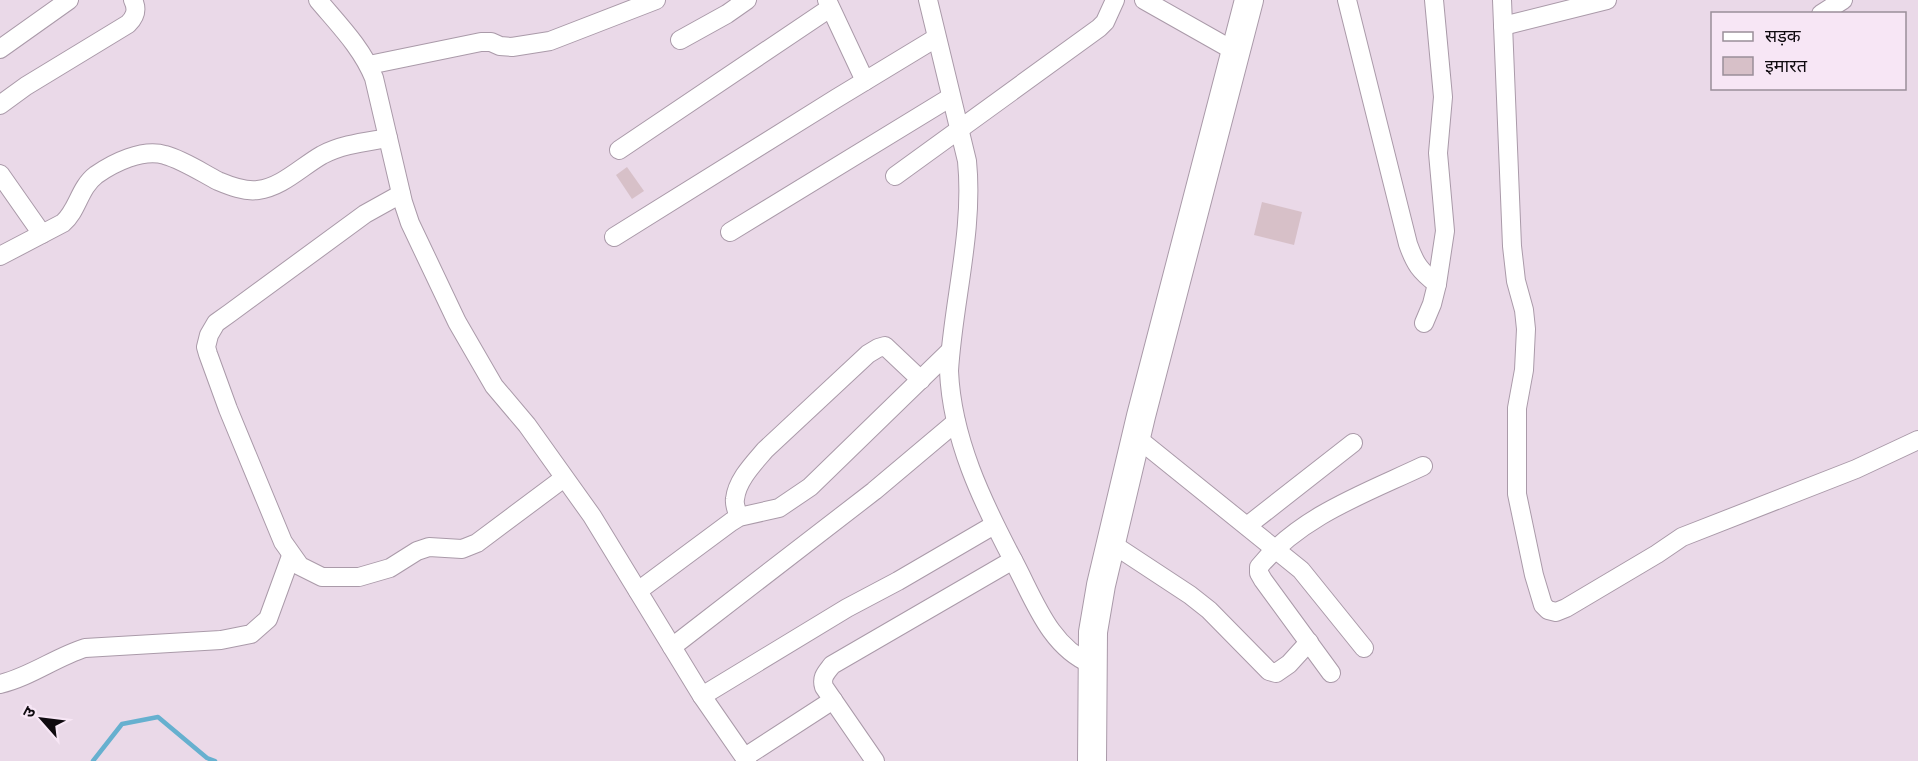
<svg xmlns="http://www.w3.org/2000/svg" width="1918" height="761" viewBox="0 0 1918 761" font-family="Manrope,'Noto Sans Devanagari',sans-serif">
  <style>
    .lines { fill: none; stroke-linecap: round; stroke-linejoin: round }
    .stream { stroke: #66b0cf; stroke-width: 4.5 }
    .building { fill: #d7c0c8 }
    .street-casing { stroke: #aa9aa9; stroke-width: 20 }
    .primary-casing { stroke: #aa9aa9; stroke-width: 30 }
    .street { stroke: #fff; stroke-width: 18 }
    .primary { stroke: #fff; stroke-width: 28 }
  </style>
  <rect width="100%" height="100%" fill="#ead9e8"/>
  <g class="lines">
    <polyline class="stream" points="93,761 122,724 158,717 207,758 215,761"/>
  </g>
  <g class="building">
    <polygon points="627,167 644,191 632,199 616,175"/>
    <polygon points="1262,202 1302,212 1294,245 1254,235"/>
  </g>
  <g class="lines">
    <g class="street-casing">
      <g id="street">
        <path d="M318,0C339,25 362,48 374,78L403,202L410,223L457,322L494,386L527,425L592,516L702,696L747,761"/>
        <polyline points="827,0 865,81"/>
        <path d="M928,0L967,161C974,231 953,302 949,371C952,439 982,501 1013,560C1034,599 1049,646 1091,664"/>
        <polyline points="1144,0 1236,52"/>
        <path d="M1347,0L1408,244C1415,264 1420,271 1437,284"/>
        <polyline points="1502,0 1512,246 1516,281 1524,310 1526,329 1524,370 1517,408 1517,494 1534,575 1543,605 1548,610 1556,612 1566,608 1657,554 1682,537 1856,469 1918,440"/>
        <polyline points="1821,14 1843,0"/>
        <polyline points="1503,26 1607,0"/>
        <polyline points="680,40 727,14 747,0"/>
        <polyline points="0,49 69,0"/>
        <polyline points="369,65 481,42 491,42 500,46 512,47 550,41 656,0"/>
        <path d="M0,105L26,86L128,24C135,17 138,10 133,0"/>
        <polyline points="619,150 830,8"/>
        <polyline points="0,174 42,234"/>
        <polyline points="895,176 1099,28 1105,22 1115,0"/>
        <polyline points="401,194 365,214 230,313 216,323 209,335 206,347 208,354 228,409 283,542 300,566 322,577 359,577 390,568 417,551 429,547 462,549 477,543 564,478"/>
        <polyline points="730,232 951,97"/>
        <polyline points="614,237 837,98 936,38"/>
        <path d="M0,256L63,223C78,210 79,188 96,175C113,163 143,148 165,155C183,160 201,172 218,181C230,186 245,192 258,190C282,187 301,167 322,155C343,144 366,142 388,138"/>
        <polyline points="1424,323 1432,304 1437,284 1445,231 1438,153 1443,97 1434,0"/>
        <polyline points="1136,437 1301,570 1364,648"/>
        <path d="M739,517C737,512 734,504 735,499C737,480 754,463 765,450L868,354L878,348L885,346L921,380"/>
        <polyline points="1247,526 1353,443"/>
        <polyline points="1111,543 1190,595 1209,610 1269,671 1276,673 1289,664 1309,642"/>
        <polyline points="638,591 731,522 739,517 779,508 810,487 950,351"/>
        <polyline points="672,647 874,491 956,422"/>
        <path d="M1331,673L1263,580L1259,573V567C1300,516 1366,493 1423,466"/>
        <path d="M0,684C30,677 56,657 85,648L221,640L251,634L268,619L291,556"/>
        <polyline points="702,696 847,608 898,581 994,525"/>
        <polyline points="745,757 833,700"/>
        <path d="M875,761L824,687C821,677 826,673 832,665L1013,560"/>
      </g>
    </g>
    <g class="primary-casing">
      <polyline id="primary" points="1092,761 1093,632 1101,585 1141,416 1249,0"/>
    </g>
    <use href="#street" class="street"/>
    <use href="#primary" class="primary"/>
  </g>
  <rect x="1711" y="12" width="195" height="78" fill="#f7e6f5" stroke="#9a8e99" stroke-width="1.5"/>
  <rect x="1723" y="32" width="30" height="9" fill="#ffffff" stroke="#9a8e99" stroke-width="1.5"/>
  <text x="1765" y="42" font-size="18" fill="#0f0a0f">सड़क</text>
  <rect x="1723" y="57" width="30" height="18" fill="#d7c0c8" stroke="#9a8e99" stroke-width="1.5"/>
  <text x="1765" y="72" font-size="18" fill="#0f0a0f">इमारत</text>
  <g transform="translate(42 719) rotate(298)" stroke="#f7e6f5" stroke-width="4.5" paint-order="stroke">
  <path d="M0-4.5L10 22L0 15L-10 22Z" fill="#0f0a0f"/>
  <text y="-9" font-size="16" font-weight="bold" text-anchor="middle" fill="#0f0a0f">उ</text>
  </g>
</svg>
